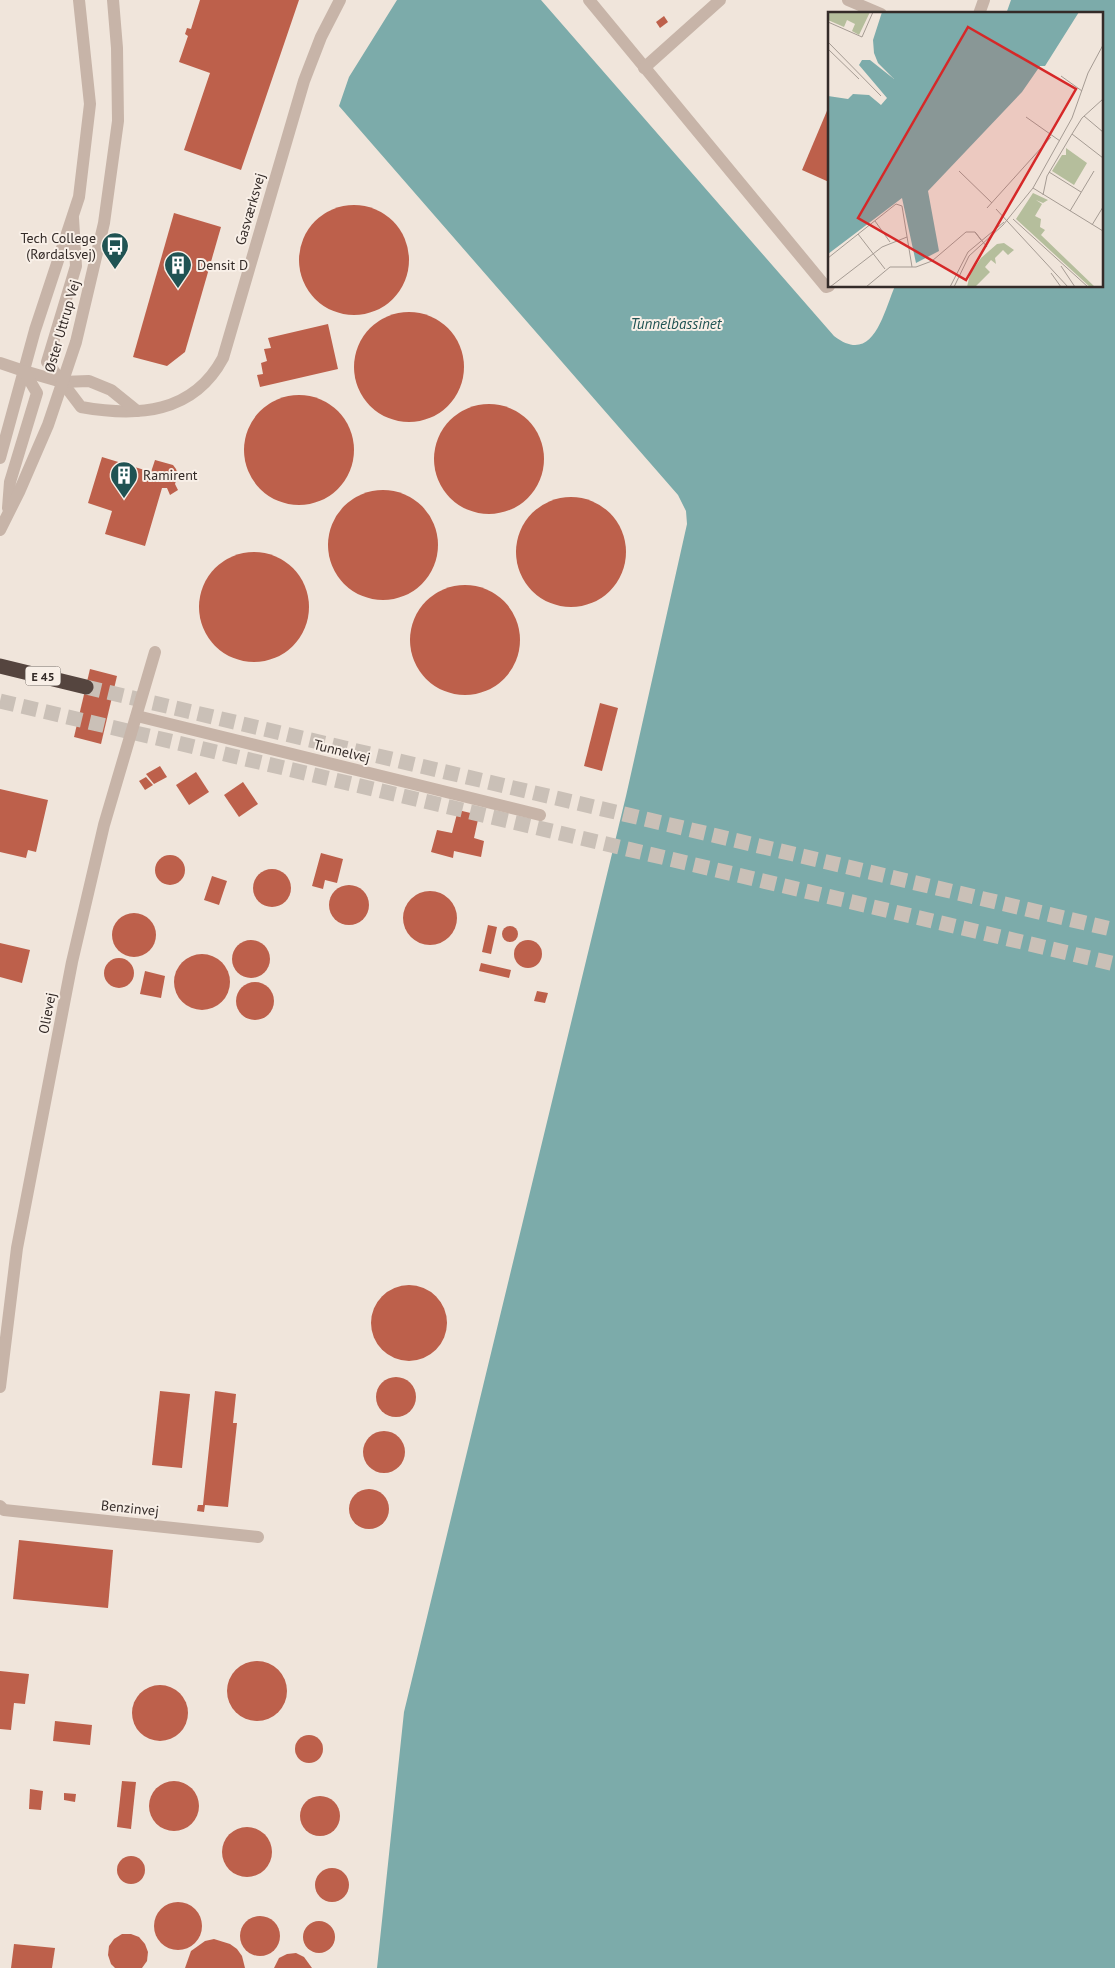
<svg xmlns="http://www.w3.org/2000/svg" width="1115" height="1968" viewBox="0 0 1115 1968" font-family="'PT Sans',sans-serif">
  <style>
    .water { fill: #7cabaa }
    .building { fill: #bd604b }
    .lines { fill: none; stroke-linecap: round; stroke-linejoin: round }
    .motorway-tunnel { stroke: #cac0b7; stroke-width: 15; stroke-dasharray: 15 8; stroke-linecap: butt }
    .minor { stroke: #c7b4a8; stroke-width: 12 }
    .tertiary { stroke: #c7b4a8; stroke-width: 12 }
    .motorway { stroke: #55453f; stroke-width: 15 }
    .labels { text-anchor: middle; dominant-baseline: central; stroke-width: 4; stroke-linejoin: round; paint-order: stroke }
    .shield { fill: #f8efe7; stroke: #6f6661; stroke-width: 1 }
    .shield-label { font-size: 12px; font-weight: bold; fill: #342b28 }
    .street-label { font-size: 14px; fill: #342b28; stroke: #f8efe7 }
    .poi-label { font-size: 14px; fill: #342b28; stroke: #f8efe7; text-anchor: start }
    .water-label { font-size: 15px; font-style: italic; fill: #205353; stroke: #f8efe7 }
    .inset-road { fill: none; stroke: #a59b93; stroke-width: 1 }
    .view { fill: #d62828; fill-opacity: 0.15; stroke: #d62828; stroke-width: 2.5 }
    .inset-edge { fill: none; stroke: #342b28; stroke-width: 2.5 }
  </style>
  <rect width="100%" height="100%" fill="#f0e5db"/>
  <path class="water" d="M397,0H541L834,336C873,366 883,314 895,286H1101V14H1006L1011,0H1115V1968H377L404,1712L626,796L687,524L686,511L678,495L339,106L349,77Z"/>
  <g class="building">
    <polygon points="200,0 299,0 241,170 184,150 210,73 179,62 188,36 185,34 187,28 191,29"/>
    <polygon points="664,16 668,22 660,28 656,22"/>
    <polygon points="829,106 829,182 802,170"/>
    <circle cx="354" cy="260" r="55"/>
    <polygon points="174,213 221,227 185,352 167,366 133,357"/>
    <circle cx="409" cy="367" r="55"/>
    <polygon points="328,324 338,369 260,387 257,375 263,374 261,363 267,361 264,349 271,348 268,338"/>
    <circle cx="299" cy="450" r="55"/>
    <circle cx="489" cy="459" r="55"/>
    <polygon points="102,457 151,472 155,460 173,465 176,469 178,475 175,484 178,490 170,495 167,488 162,488 145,546 105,534 112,511 88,503"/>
    <circle cx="383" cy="545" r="55"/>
    <circle cx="571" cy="552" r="55"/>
    <circle cx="254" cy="607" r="55"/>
    <circle cx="465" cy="640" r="55"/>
    <polygon points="90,669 117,676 101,744 74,737"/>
    <polygon points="600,703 618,708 602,771 584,766"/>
    <polygon points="160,766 167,777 154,784 146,774"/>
    <polygon points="196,772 209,792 189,805 176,785"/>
    <polygon points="146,777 153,785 145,790 139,781"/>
    <polygon points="243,782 258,804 239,817 224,795"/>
    <polygon points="0,789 48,800 36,852 28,850 26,858 0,852"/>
    <polygon points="458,810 479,815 474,838 484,841 481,857 454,851 453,858 431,852 437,830 452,833"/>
    <polygon points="321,853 343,859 337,883 325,880 323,889 312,886"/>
    <circle cx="170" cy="870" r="15"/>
    <circle cx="272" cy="888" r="19"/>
    <polygon points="212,876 227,881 219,905 204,900"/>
    <circle cx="349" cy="905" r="20"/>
    <circle cx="430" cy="918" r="27"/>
    <circle cx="134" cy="935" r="22"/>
    <polygon points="488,925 497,927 491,954 482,952"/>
    <circle cx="510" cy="934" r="8"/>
    <circle cx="251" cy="959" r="19"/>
    <circle cx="528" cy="954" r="14"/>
    <polygon points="0,943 30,950 22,983 0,977"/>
    <circle cx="202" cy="982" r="28"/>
    <circle cx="119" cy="973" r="15"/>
    <polygon points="481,963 511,970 509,978 479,971"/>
    <polygon points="145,971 165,976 161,998 140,994"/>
    <circle cx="255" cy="1001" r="19"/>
    <polygon points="537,991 548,993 545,1003 534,1001"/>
    <circle cx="409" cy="1323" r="38"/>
    <circle cx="396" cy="1397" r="20"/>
    <polygon points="160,1391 190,1394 182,1468 152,1465"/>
    <polygon points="215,1391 236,1394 233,1423 237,1423 228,1507 205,1505 204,1512 197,1511 198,1505 203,1505"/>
    <circle cx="384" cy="1452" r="21"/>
    <circle cx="369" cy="1509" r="20"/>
    <polygon points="19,1540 113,1550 108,1608 13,1599"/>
    <circle cx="257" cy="1691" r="30"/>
    <polygon points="0,1671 29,1674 25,1704 14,1703 11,1730 0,1729"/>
    <circle cx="160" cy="1713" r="28"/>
    <polygon points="55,1721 92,1725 90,1745 53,1741"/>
    <circle cx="309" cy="1749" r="14"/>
    <polygon points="122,1781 136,1782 131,1829 117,1827"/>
    <circle cx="174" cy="1806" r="25"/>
    <polygon points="30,1789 43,1791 41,1810 29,1809"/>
    <polygon points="64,1793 76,1794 75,1802 64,1800"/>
    <circle cx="320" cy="1816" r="20"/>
    <circle cx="247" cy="1852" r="25"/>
    <circle cx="131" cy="1870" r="14"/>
    <circle cx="332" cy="1885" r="17"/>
    <circle cx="178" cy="1926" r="24"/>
    <circle cx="260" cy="1936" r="20"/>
    <circle cx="319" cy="1937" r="16"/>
    <polygon points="122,1934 131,1934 139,1937 145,1944 148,1952 147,1961 142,1968 115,1968 111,1964 108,1955 109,1946 114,1939"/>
    <polygon points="214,1939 230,1944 237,1949 242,1956 245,1968 185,1968 191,1951 205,1941"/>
    <polygon points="14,1944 55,1948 52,1968 11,1968"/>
    <polygon points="296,1953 304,1957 312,1968 274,1968 279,1958 287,1954"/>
  </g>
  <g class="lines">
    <g class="motorway-tunnel">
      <polyline points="86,687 1115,930"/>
      <polyline points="0,701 1115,964"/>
    </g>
    <g class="minor">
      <polyline points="589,0 826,287 829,286"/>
      <polyline points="848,0 881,14"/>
      <polyline points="979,14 984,0"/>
      <polyline points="644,68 720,0"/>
      <polyline points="0,363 24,371"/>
      <polyline points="137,716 540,815"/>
      <polyline points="0,1387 17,1248 72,962 104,825 155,652"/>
      <polyline points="0,1506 4,1510 258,1537"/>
    </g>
    <g class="tertiary">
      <path d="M73,218L76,266L47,362L81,407C137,417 193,414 223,358L304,81L321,37L340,0"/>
      <polyline points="24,371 62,382 89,381 111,390 137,411"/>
      <polyline points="0,458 35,330 79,197 90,104 79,0"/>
      <polyline points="8,508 10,482 37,393 24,371"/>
      <polyline points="0,530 19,492 48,425 76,342 104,223 118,121 117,48 113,0"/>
    </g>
    <polyline class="motorway" points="0,666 86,687"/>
  </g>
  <defs>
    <g id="bus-pin" transform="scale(1.4375)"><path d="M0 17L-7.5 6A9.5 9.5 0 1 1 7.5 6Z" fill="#205353" stroke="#f8efe7"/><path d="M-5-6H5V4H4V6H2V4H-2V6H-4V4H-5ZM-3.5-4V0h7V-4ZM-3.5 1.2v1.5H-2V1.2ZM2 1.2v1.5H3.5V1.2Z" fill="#fff"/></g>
    <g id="building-pin" transform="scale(1.4375)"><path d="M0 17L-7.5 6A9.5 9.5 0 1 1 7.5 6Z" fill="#205353" stroke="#f8efe7"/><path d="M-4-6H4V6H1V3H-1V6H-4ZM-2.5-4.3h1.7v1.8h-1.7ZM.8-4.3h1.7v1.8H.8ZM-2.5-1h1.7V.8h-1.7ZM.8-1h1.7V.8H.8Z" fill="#fff"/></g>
  </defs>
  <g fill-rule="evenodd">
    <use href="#bus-pin" x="115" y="246"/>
    <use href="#building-pin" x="178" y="265"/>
    <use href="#building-pin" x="124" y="475"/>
  </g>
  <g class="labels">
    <rect class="shield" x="25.5" y="666.5" width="35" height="19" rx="4"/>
    <g class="shield-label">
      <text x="43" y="676">E 45</text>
    </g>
    <g class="street-label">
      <text transform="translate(250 209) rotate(-74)">Gasværksvej</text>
      <text transform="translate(62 326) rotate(-74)">Øster Uttrup Vej</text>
      <text transform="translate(342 751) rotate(14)">Tunnelvej</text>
      <text transform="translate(47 1013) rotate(-79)">Olievej</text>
      <text transform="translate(130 1508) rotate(6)">Benzinvej</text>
    </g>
    <g class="poi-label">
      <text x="96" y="238" text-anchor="end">Tech College<tspan x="96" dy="16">(Rørdalsvej)</tspan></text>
      <text x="197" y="265">Densit D</text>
      <text x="143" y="475">Ramirent</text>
    </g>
    <g class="water-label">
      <text x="676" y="323">Tunnelbassinet</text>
    </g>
  </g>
  <g transform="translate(828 12)">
    <rect width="275" height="275" fill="#f0e5db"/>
    <path d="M0,0H42L31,23L24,19L27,12L19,8L16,15L0,8ZM238,136L259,151L246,173L224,159L234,143H238ZM205,181L220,188L215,191L208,188L214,192L207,204L213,207L212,215L217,218L213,223L267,275H262L188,207ZM176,231L186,238L180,243L175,238L167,246L168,252L163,248L157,255L162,260L147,275H139L142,262L153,246L169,232Z" fill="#b5be9c"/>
    <path d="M54,0H251L217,54H212L194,80L100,179L111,239L88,251L74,186L0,242V84L20,87L25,82L41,83L53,93L59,86L31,53L34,48H42L66,67L50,51L46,41L45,28Z" fill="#7cabaa"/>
    <path class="inset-road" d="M0,10L34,25L45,0M0,30L53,84M0,37L31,67M233,64L254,79M256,104L275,120M198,105L232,129M244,122L275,146M131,159L164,191M221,160L253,180M205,176L275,219M215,183L219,164L244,122L254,106L275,87M159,196L223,125M168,197L240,275M242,199L266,159M185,207L260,275M47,209L62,230M264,213L275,195M147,220L159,235M30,222L57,257M0,246L68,192L74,194L84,255M233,254L247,275M223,261L233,275M2,275L54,235L79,225M38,275L62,255H88L104,249L138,220H147L153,228M122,275L140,240L176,210M126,275L141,244L175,213L205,176L244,106L260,61L275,33"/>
    <path class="view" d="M140,15L248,77L138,268L30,206Z"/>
    <rect width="275" height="275" class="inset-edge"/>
  </g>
</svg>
